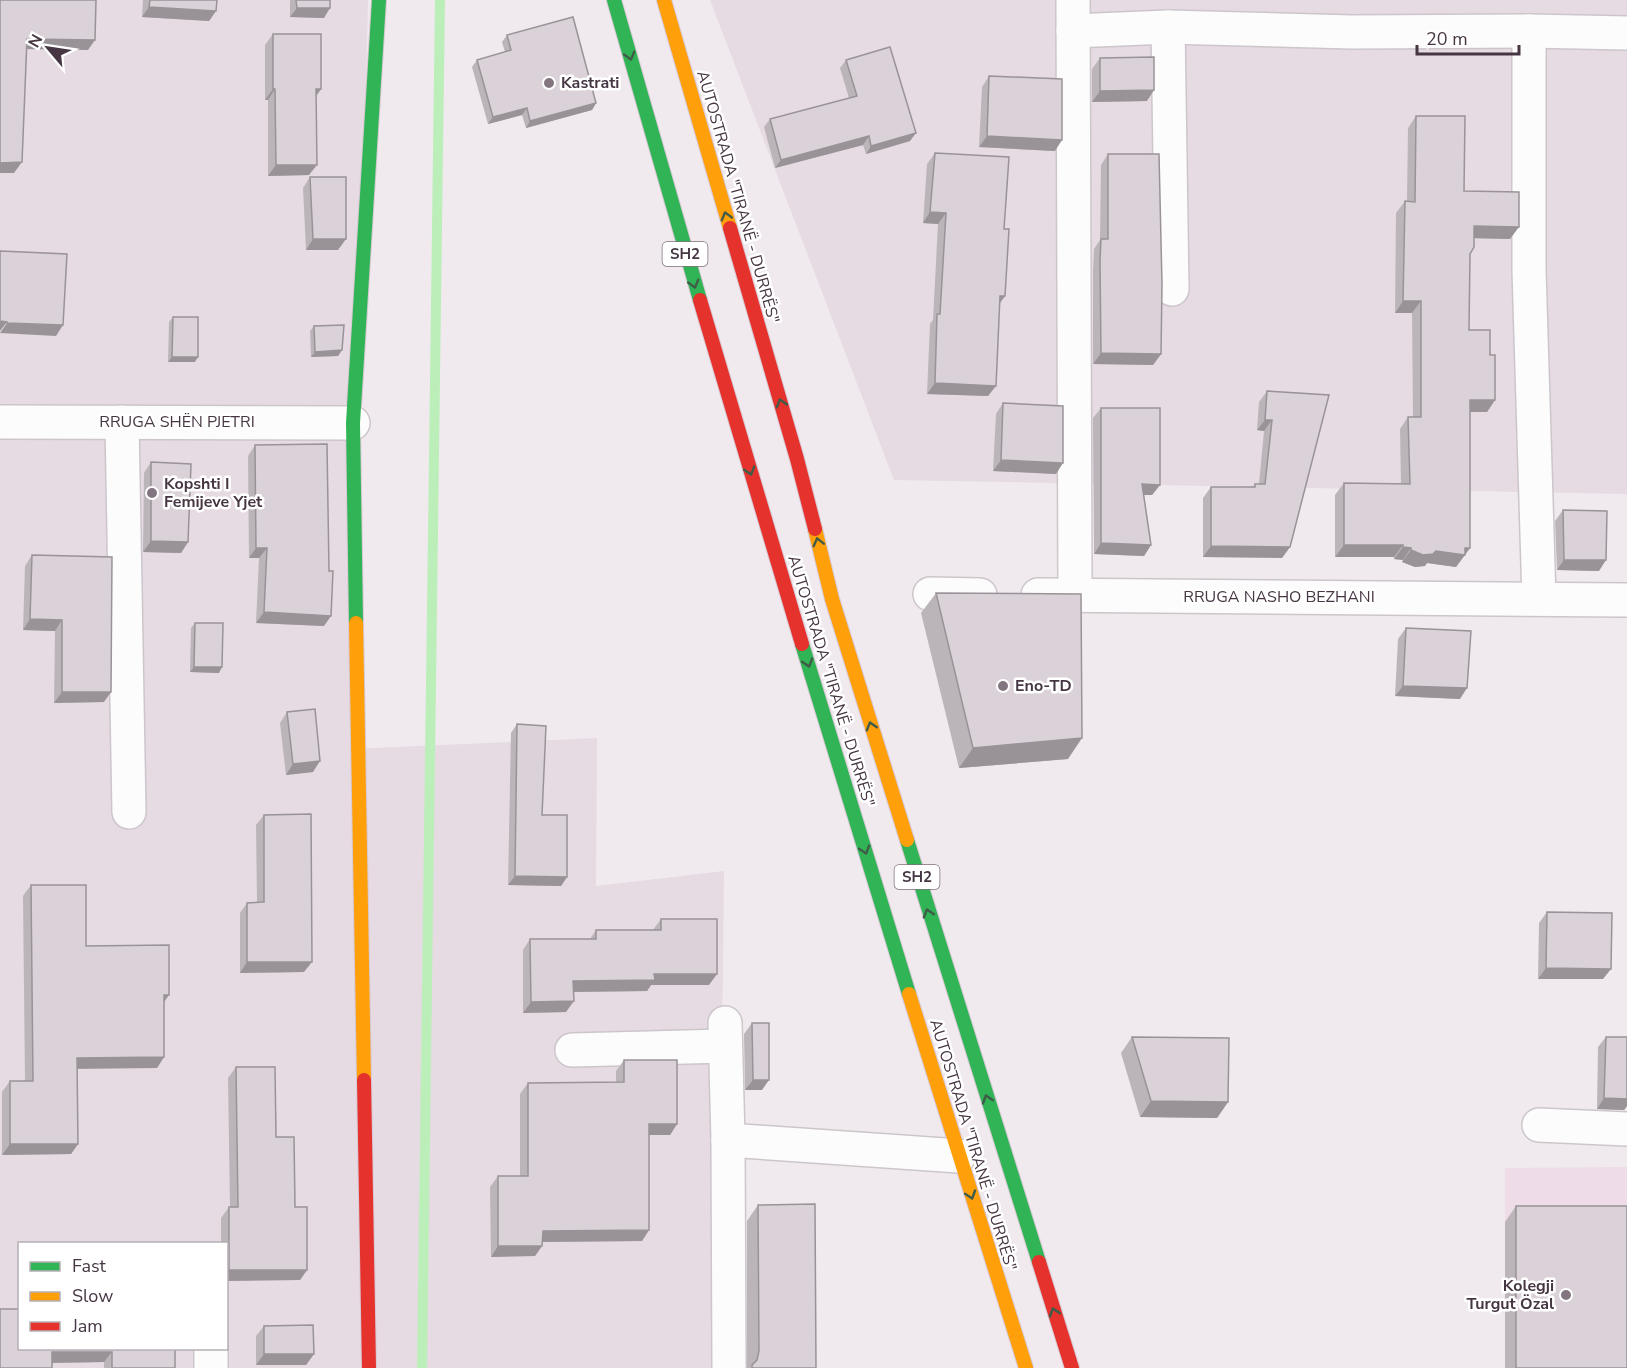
<svg xmlns="http://www.w3.org/2000/svg" width="1627" height="1368" viewBox="0 0 1627 1368" font-family="'Nunito Sans',sans-serif">
  <style>
    .residential { fill: #e6dae3; fill-rule: evenodd }
    .education { fill: #eedce9 }
    .lines { fill: none; stroke-linecap: round; stroke-linejoin: round }
    .stream { stroke: #bceeba; stroke-width: 10 }
    .street-casing { stroke: #ccc6cb; stroke-width: 36 }
    .fast-casing { stroke: #d7c8d3; stroke-width: 16 }
    .slow-casing { stroke: #d7c8d3; stroke-width: 16 }
    .jam-casing { stroke: #d7c8d3; stroke-width: 16 }
    .street { stroke: #fdfcfd; stroke-width: 33 }
    .fast { stroke: #30b455; stroke-width: 14 }
    .slow { stroke: #ff9f0a; stroke-width: 14 }
    .jam { stroke: #e5322d; stroke-width: 14 }
    .wall { fill: #bbb5ba }
    .shaded-wall { fill: #999397 }
    .building { fill: #dad2d8; stroke: #999397; stroke-width: 1.5 }
    .oneway { stroke: #3f5c48 }
    .poi-dot { fill: #82757f; stroke: #fff; stroke-width: 2 }
    .labels { text-anchor: middle; dominant-baseline: central; stroke-width: 5; stroke-linejoin: round; paint-order: stroke }
    .shield { fill: #fff; stroke: #7e727b; stroke-width: 1.5 }
    .shield-label { font-size: 15px; font-weight: bold; fill: #463643 }
    .poi-label { font-size: 16px; font-weight: bold; fill: #463643; stroke: #fff; text-anchor: start }
    .street-label { font-size: 16px; fill: #463643; stroke: #fff }
  </style>
  <rect width="100%" height="100%" fill="#f0eaef"/>
  <g class="residential">
    <path d="M0,0H368L351,749L597,738L596,886L724,871L723,981L711,1368H0ZM20,1244H226V1348H20Z"/>
    <polygon points="710,0 1627,0 1627,494 894,480"/>
  </g>
  <polygon class="education" points="1627,1167 1627,1368 1505,1368 1505,1168"/>
  <g class="lines">
    <polyline class="stream" points="422,1368 440,0"/>
    <g class="street-casing">
      <g id="street">
        <polyline points="1073,0 1075,595"/>
        <polyline points="1168,27 1172,289"/>
        <polyline points="1073,31 1168,27 1352,32 1529,31 1627,33"/>
        <polyline points="1529,31 1529,270 1539,599"/>
        <polyline points="0,422 353,423"/>
        <polyline points="122,422 129,812"/>
        <polyline points="930,594 980,595"/>
        <polyline points="1038,595 1627,600"/>
        <polyline points="725,1023 728,1140 729,1367"/>
        <polyline points="572,1050 725,1046"/>
        <polyline points="1539,1125 1627,1129"/>
        <polyline points="728,1140 959,1156"/>
        <polyline points="211,1368 211,1348"/>
      </g>
    </g>
    <g class="fast-casing">
      <g id="fast">
        <polyline points="614,0 700,300"/>
        <polyline points="356,623 353,423 379,0"/>
        <polyline points="802,644 909,994"/>
        <polyline points="907,840 1039,1262"/>
      </g>
    </g>
    <g class="slow-casing">
      <g id="slow">
        <polyline points="664,0 730,228"/>
        <polyline points="815,529 832,599 907,840"/>
        <polyline points="356,623 364,1080"/>
        <polyline points="909,994 1026,1368"/>
      </g>
    </g>
    <g class="jam-casing">
      <g id="jam">
        <polyline points="730,228 797,459 815,529"/>
        <polyline points="700,300 802,644"/>
        <polyline points="364,1080 369,1368"/>
        <polyline points="1039,1262 1072,1368"/>
      </g>
    </g>
    <use href="#street" class="street"/>
    <use href="#fast" class="fast"/>
    <use href="#slow" class="slow"/>
    <use href="#jam" class="jam"/>
  </g>
  <g class="wall">
    <polygon points="143,0 217,0 216,11 209,21 142,17"/>
    <polygon points="290,0 330,0 324,18 290,17"/>
    <polygon points="273,34 321,89 316,96 309,175 268,176 268,100 265,100 265,45"/>
    <polygon points="507,35 596,103 592,110 526,128 522,115 488,124 472,67 477,60 505,52 502,42"/>
    <polygon points="1100,58 1147,101 1092,102 1092,69"/>
    <polygon points="846,60 910,141 866,154 863,145 775,168 764,127 770,119 849,98 840,68"/>
    <polygon points="989,76 1055,151 979,147 982,87"/>
    <polygon points="1416,116 1464,191 1510,239 1474,238 1470,254 1469,330 1490,355 1495,400 1487,412 1470,412 1470,548 1456,567 1427,563 1425,566 1415,567 1402,562 1403,560 1394,559 1394,557 1335,557 1335,495 1344,483 1401,484 1400,429 1408,417 1413,417 1412,313 1395,313 1396,213 1405,201 1407,201 1408,128"/>
    <polygon points="935,153 1004,229 1005,296 999,304 988,396 927,394 930,324 933,320 938,224 923,223 927,164"/>
    <polygon points="1108,154 1161,354 1153,365 1093,364 1093,272 1094,249 1100,240 1101,165"/>
    <polygon points="310,177 338,250 306,250 303,188"/>
    <polygon points="173,317 195,362 168,362 169,322"/>
    <polygon points="314,326 342,350 338,356 311,357 310,331"/>
    <polygon points="1267,391 1329,395 1290,547 1282,558 1203,557 1203,498 1211,487 1253,487 1255,484 1259,484 1264,431 1257,430 1259,402"/>
    <polygon points="1003,403 1056,474 993,471 996,414"/>
    <polygon points="1101,408 1160,485 1152,495 1144,495 1151,545 1144,556 1094,554 1093,418"/>
    <polygon points="255,445 324,626 256,623 259,558 249,558 248,456"/>
    <polygon points="151,462 188,542 181,553 143,552 144,473"/>
    <polygon points="1563,510 1599,571 1557,570 1555,521"/>
    <polygon points="32,555 104,702 54,703 55,631 23,630 25,566"/>
    <polygon points="936,593 1068,759 959,768 921,613"/>
    <polygon points="195,623 219,673 190,672 191,628"/>
    <polygon points="1406,628 1460,699 1395,696 1398,639"/>
    <polygon points="287,712 313,772 286,775 280,723"/>
    <polygon points="517,724 542,815 567,877 561,886 508,885 511,733"/>
    <polygon points="264,815 304,972 240,973 240,913 247,903 257,902 256,825"/>
    <polygon points="31,885 86,946 164,1002 164,1057 157,1068 77,1068 78,1144 71,1154 2,1155 2,1092 10,1081 25,1081 23,896"/>
    <polygon points="1547,912 1603,979 1538,979 1539,923"/>
    <polygon points="661,919 709,985 651,985 647,991 574,992 566,1012 523,1013 523,950 530,939 590,939 596,930 653,930"/>
    <polygon points="752,1023 762,1090 745,1090 744,1034"/>
    <polygon points="1132,1037 1228,1102 1217,1118 1140,1117 1121,1053"/>
    <polygon points="1606,1037 1627,1037 1627,1106 1624,1110 1597,1109 1598,1047"/>
    <polygon points="624,1060 677,1124 670,1135 649,1135 649,1230 642,1241 542,1242 542,1246 535,1256 491,1257 490,1187 498,1176 520,1176 520,1094 528,1083 616,1082 616,1071"/>
    <polygon points="236,1067 276,1137 295,1207 307,1270 300,1280 226,1281 226,1244 221,1244 221,1218 229,1207 230,1207 228,1078"/>
    <polygon points="758,1205 816,1368 747,1368 747,1221"/>
    <polygon points="1516,1206 1627,1368 1505,1368 1505,1222"/>
    <polygon points="0,1309 175,1348 175,1368 104,1368 104,1362 52,1363 52,1368 0,1368"/>
    <polygon points="264,1326 314,1354 306,1365 256,1365 256,1336"/>
  </g>
  <g class="shaded-wall">
    <polygon points="149,7 216,11 209,21 142,17"/>
    <polygon points="297,8 330,8 324,18 290,17"/>
    <polygon points="27,39 95,40 88,50 20,49"/>
    <polygon points="273,89 275,89 268,100 265,100"/>
    <polygon points="316,89 321,89 314,99"/>
    <polygon points="1154,90 1147,101 1092,102 1100,91"/>
    <polygon points="596,103 592,110 526,128 530,121"/>
    <polygon points="527,108 522,115 488,124 493,117"/>
    <polygon points="916,133 910,141 866,154 871,146"/>
    <polygon points="869,136 863,145 775,168 781,160"/>
    <polygon points="987,136 1062,140 1055,151 979,147"/>
    <polygon points="22,162 14,173 0,173 0,163"/>
    <polygon points="276,165 317,165 309,175 268,176"/>
    <polygon points="930,212 946,213 938,224 923,223"/>
    <polygon points="1474,226 1519,227 1510,239 1466,238"/>
    <polygon points="313,239 346,239 338,250 306,250"/>
    <polygon points="1000,296 1005,296 997,307"/>
    <polygon points="1403,301 1421,301 1412,313 1395,313"/>
    <polygon points="0,321 7,322 0,331"/>
    <polygon points="7,323 63,325 56,336 0,333"/>
    <polygon points="342,350 338,356 311,357 315,352"/>
    <polygon points="1101,353 1161,354 1153,365 1093,364"/>
    <polygon points="172,357 198,357 195,362 168,362"/>
    <polygon points="935,383 996,386 988,396 927,394"/>
    <polygon points="1470,400 1495,400 1487,412 1462,412"/>
    <polygon points="1265,420 1272,420 1264,431 1257,430"/>
    <polygon points="1001,460 1063,463 1056,474 993,471"/>
    <polygon points="1142,484 1160,485 1152,495 1135,495"/>
    <polygon points="151,541 188,542 181,553 143,552"/>
    <polygon points="1101,543 1151,545 1144,556 1094,554"/>
    <polygon points="1344,545 1403,545 1394,557 1335,557"/>
    <polygon points="1211,546 1290,547 1282,558 1203,557"/>
    <polygon points="1403,547 1411,548 1403,560 1394,559"/>
    <polygon points="256,548 267,548 259,558 249,558"/>
    <polygon points="1465,548 1470,548 1456,567 1427,563 1425,566 1415,567 1402,562 1411,550"/>
    <polygon points="1564,560 1606,560 1599,571 1557,570"/>
    <polygon points="264,612 331,616 324,626 256,623"/>
    <polygon points="30,619 62,620 55,631 23,630"/>
    <polygon points="194,667 222,667 219,673 190,672"/>
    <polygon points="1403,686 1467,688 1460,699 1395,696"/>
    <polygon points="62,692 111,692 104,702 54,703"/>
    <polygon points="1082,738 1068,759 959,768 973,748"/>
    <polygon points="320,761 313,772 286,775 293,764"/>
    <polygon points="515,876 567,877 561,886 508,885"/>
    <polygon points="247,962 312,962 304,972 240,973"/>
    <polygon points="1546,968 1611,969 1603,979 1538,979"/>
    <polygon points="654,974 717,974 709,985 651,985 647,991 566,992 573,981"/>
    <polygon points="164,995 169,995 162,1005"/>
    <polygon points="574,1001 566,1012 523,1013 531,1002"/>
    <polygon points="164,1057 157,1068 70,1069 77,1058"/>
    <polygon points="753,1080 769,1080 762,1090 745,1090"/>
    <polygon points="1604,1098 1627,1099 1627,1106 1624,1110 1597,1109"/>
    <polygon points="1151,1101 1228,1102 1217,1118 1140,1117"/>
    <polygon points="649,1124 677,1124 670,1135 642,1135"/>
    <polygon points="10,1144 78,1144 71,1154 2,1155"/>
    <polygon points="649,1230 642,1241 535,1242 543,1231"/>
    <polygon points="498,1246 542,1246 535,1256 491,1257"/>
    <polygon points="229,1270 307,1270 300,1280 226,1281 226,1273"/>
    <polygon points="52,1352 112,1352 104,1362 44,1363"/>
    <polygon points="264,1354 314,1354 306,1365 256,1365"/>
  </g>
  <g class="building">
    <polygon points="0,0 96,0 95,40 27,39 22,162 0,163"/>
    <polygon points="150,0 217,0 216,11 149,7"/>
    <polygon points="296,0 330,0 330,8 297,8"/>
    <polygon points="573,17 596,103 530,121 527,108 493,117 477,60 511,50 507,35"/>
    <polygon points="273,34 321,34 321,89 316,89 317,165 276,165 275,89 273,89"/>
    <polygon points="890,47 916,133 871,146 869,136 781,160 770,119 857,96 846,60"/>
    <polygon points="1154,57 1154,90 1100,91 1100,58"/>
    <polygon points="989,76 1062,79 1062,140 987,136"/>
    <polygon points="1416,116 1465,116 1464,191 1519,192 1519,227 1474,226 1474,247 1470,254 1469,330 1490,330 1490,355 1495,355 1495,400 1470,400 1470,548 1465,548 1465,555 1436,551 1433,554 1423,555 1411,550 1411,548 1403,547 1403,545 1344,545 1344,483 1410,484 1408,417 1421,417 1421,301 1403,301 1405,201 1415,202"/>
    <polygon points="935,153 1009,157 1004,229 1009,229 1005,296 1000,296 996,386 935,383 937,314 940,314 946,213 930,212"/>
    <polygon points="1108,154 1159,154 1162,284 1161,354 1101,353 1100,261 1101,239 1108,239"/>
    <polygon points="310,177 346,177 346,239 313,239"/>
    <polygon points="0,251 67,254 63,325 7,323 7,322 0,321"/>
    <polygon points="173,317 198,317 198,357 172,357"/>
    <polygon points="344,325 342,350 315,352 314,326"/>
    <polygon points="1267,391 1329,395 1290,547 1211,546 1211,487 1255,487 1255,484 1265,484 1272,420 1265,420"/>
    <polygon points="1003,403 1063,406 1063,463 1001,460"/>
    <polygon points="1101,408 1160,408 1160,485 1142,484 1151,545 1101,543"/>
    <polygon points="327,444 329,571 333,571 331,616 264,612 267,548 256,548 255,445"/>
    <polygon points="151,462 191,464 188,542 151,541"/>
    <polygon points="1563,510 1607,511 1606,560 1564,560"/>
    <polygon points="32,555 112,557 111,692 62,692 62,620 30,619"/>
    <polygon points="936,593 1081,594 1082,738 973,748"/>
    <polygon points="195,623 223,623 222,667 194,667"/>
    <polygon points="1406,628 1471,631 1467,688 1403,686"/>
    <polygon points="315,709 320,761 293,764 287,712"/>
    <polygon points="517,724 546,726 542,815 567,815 567,877 515,876"/>
    <polygon points="311,814 312,962 247,962 247,903 264,902 264,815"/>
    <polygon points="31,885 86,885 86,946 169,945 169,995 164,995 164,1057 77,1058 78,1144 10,1144 10,1081 33,1081"/>
    <polygon points="1547,912 1612,913 1611,969 1546,968"/>
    <polygon points="661,919 717,919 717,974 654,974 655,980 573,981 574,1001 531,1002 530,939 596,939 596,930 661,930"/>
    <polygon points="752,1023 769,1023 769,1080 753,1080"/>
    <polygon points="1132,1037 1229,1038 1228,1102 1151,1101"/>
    <polygon points="1606,1037 1627,1037 1627,1099 1604,1098"/>
    <polygon points="624,1060 677,1060 677,1124 649,1124 649,1230 543,1231 542,1246 498,1246 498,1176 528,1176 528,1083 624,1082"/>
    <polygon points="236,1067 275,1067 276,1137 294,1137 295,1207 307,1207 307,1270 229,1270 229,1207 238,1207"/>
    <polygon points="815,1204 816,1368 752,1368 752,1365 757,1360 759,1351 758,1205"/>
    <rect x="1516" y="1206" width="111" height="162"/>
    <polygon points="0,1309 20,1309 20,1348 175,1348 175,1368 112,1368 112,1352 52,1352 52,1368 0,1368"/>
    <polygon points="313,1325 314,1354 264,1354 264,1326"/>
  </g>
  <defs><path id="oneway-chevron" d="M-2-3.5L2.5 0L-2 3.5" fill="none" stroke-width="1.6" stroke-linecap="round" stroke-linejoin="round" transform="scale(1.5)"/></defs>
  <g class="oneway">
    <use href="#oneway-chevron" transform="translate(630 56) rotate(74)"/>
    <use href="#oneway-chevron" transform="translate(726 216) rotate(-106)"/>
    <use href="#oneway-chevron" transform="translate(694 284) rotate(74)"/>
    <use href="#oneway-chevron" transform="translate(781 403) rotate(-106)"/>
    <use href="#oneway-chevron" transform="translate(750 471) rotate(73)"/>
    <use href="#oneway-chevron" transform="translate(818 542) rotate(-104)"/>
    <use href="#oneway-chevron" transform="translate(808 663) rotate(73)"/>
    <use href="#oneway-chevron" transform="translate(871 726) rotate(-107)"/>
    <use href="#oneway-chevron" transform="translate(865 850) rotate(73)"/>
    <use href="#oneway-chevron" transform="translate(928 913) rotate(-107)"/>
    <use href="#oneway-chevron" transform="translate(987 1099) rotate(-108)"/>
    <use href="#oneway-chevron" transform="translate(971 1195) rotate(72)"/>
    <use href="#oneway-chevron" transform="translate(1054 1312) rotate(-108)"/>
  </g>
  <g class="poi-dot">
    <circle cx="549" cy="83" r="6"/>
    <circle cx="152" cy="493" r="6"/>
    <circle cx="1003" cy="686" r="6"/>
    <circle cx="1566" cy="1295" r="6"/>
  </g>
  <g class="labels">
    <g class="shield">
      <rect x="662.5" y="242" width="45" height="24" rx="4.5"/>
      <rect x="894.5" y="865" width="45" height="24" rx="4.5"/>
    </g>
    <g class="shield-label">
      <text x="685" y="254">SH2</text>
      <text x="917" y="877">SH2</text>
    </g>
    <g class="poi-label">
      <text x="561" y="83">Kastrati</text>
      <text x="164" y="484">Kopshti I<tspan x="164" dy="18">Femijeve Yjet</tspan></text>
      <text x="1015" y="686">Eno-TD</text>
      <text x="1554" y="1286" text-anchor="end">Kolegji<tspan x="1554" dy="18">Turgut Özal</tspan></text>
    </g>
    <g class="street-label">
      <text transform="translate(738 197) rotate(74)">AUTOSTRADA "TIRANË - DURRËS"</text>
      <text x="177" y="422">RRUGA SHËN PJETRI</text>
      <text x="1279" y="597">RRUGA NASHO BEZHANI</text>
      <text transform="translate(831 681) rotate(73)">AUTOSTRADA "TIRANË - DURRËS"</text>
      <text transform="translate(973 1145) rotate(73)">AUTOSTRADA "TIRANË - DURRËS"</text>
    </g>
  </g>
  <rect x="18" y="1242" width="210" height="108" fill="#ffffff" stroke="#b5afb4" stroke-width="1.5"/>
  <rect x="30" y="1262" width="30" height="9" fill="#30b455" stroke="#b5afb4" stroke-width="1.5"/>
  <text x="72" y="1272" font-size="18" fill="#463643">Fast</text>
  <rect x="30" y="1292" width="30" height="9" fill="#ff9f0a" stroke="#b5afb4" stroke-width="1.5"/>
  <text x="72" y="1302" font-size="18" fill="#463643">Slow</text>
  <rect x="30" y="1322" width="30" height="9" fill="#e5322d" stroke="#b5afb4" stroke-width="1.5"/>
  <text x="72" y="1332" font-size="18" fill="#463643">Jam</text>
  <g transform="translate(48 48) rotate(299)" stroke="#ffffff" stroke-width="4.5" paint-order="stroke">
  <path d="M0-4.5L10 22L0 15L-10 22Z" fill="#463643"/>
  <text y="-9" font-size="16" font-weight="bold" text-anchor="middle" fill="#463643">N</text>
  </g>
  <path d="M1417 45v9h102v-9" fill="none" stroke="#463643" stroke-width="3"/>
  <text x="1426" y="45" font-size="18" fill="#463643" stroke="#ffffff" stroke-width="4.5" paint-order="stroke">20 m</text>
</svg>
